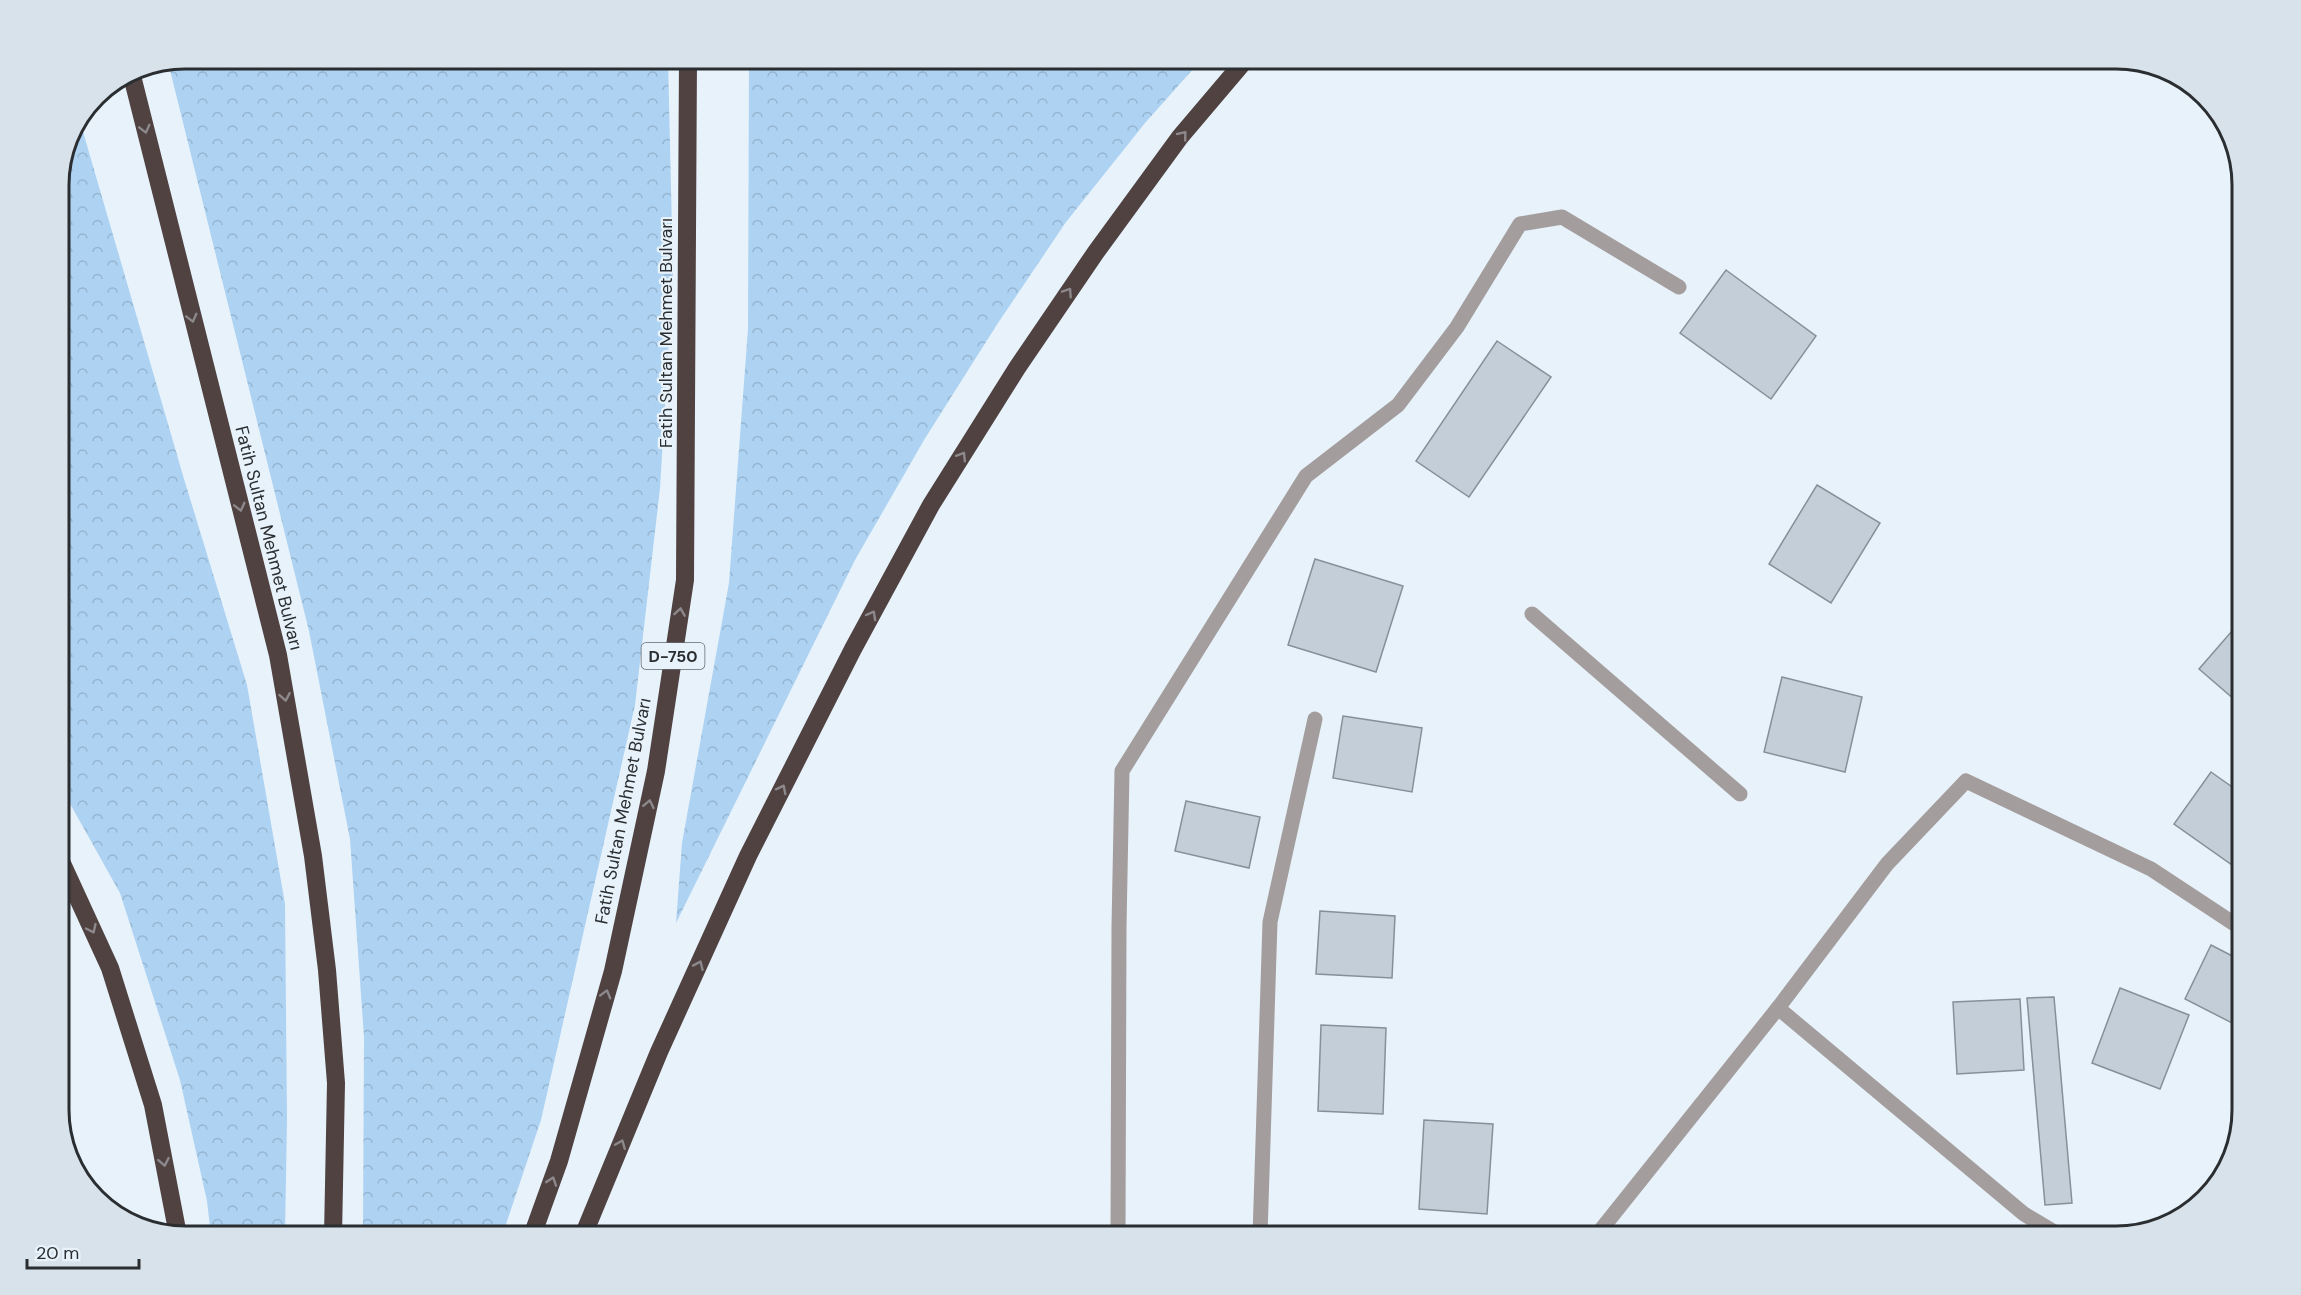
<svg xmlns="http://www.w3.org/2000/svg" width="2301" height="1295" viewBox="0 0 2301 1295" font-family="'DM Sans',sans-serif">
  <style>
    .forest { fill: url(#forest-crowns) }
    .building { fill: #c4ced8; stroke: #869099; stroke-width: 1.5 }
    .lines { fill: none; stroke-linecap: round; stroke-linejoin: round }
    .minor { stroke: #a49d9d; stroke-width: 15 }
    .highway { stroke: #4f4241; stroke-width: 18 }
    .oneway { stroke: #8c888b }
    .labels { text-anchor: middle; dominant-baseline: central; stroke-width: 4.5; stroke-linejoin: round; paint-order: stroke }
    .shield { fill: #e7f2fb; stroke: #63696e; stroke-width: 1.5 }
    .shield-label { font-size: 16px; font-weight: bold; fill: #2a2e31 }
    .street-label { font-size: 18px; fill: #2a2e31; stroke: #e7f2fb }
    .rim { fill: none; stroke: #2a2e31; stroke-width: 3 }
  </style>
  <defs>
    <pattern id="forest-crowns" width="20" height="18" patternUnits="userSpaceOnUse" patternTransform="scale(1.5)"><rect width="20" height="18" fill="#add2f2"/><path d="M2 6a3 3 0 1 1 6 0M12 15a3 3 0 1 1 6 0" fill="none" stroke="#95b5d0"/></pattern>
  </defs>
  <rect width="100%" height="100%" fill="#e7f2fb"/>
  <g class="forest">
    <polygon points="185,58 668,59 673,273 660,488 635,705 541,1120 502,1236 363,1236 364,1037 350,839 309,631 168,62"/>
    <polygon points="749,59 1202,59 1145,123 1066,222 996,326 924,440 855,560 676,923 682,843 729,583 748,329"/>
    <polygon points="79,118 184,479 247,685 285,904 287,1119 285,1236 211,1236 207,1201 180,1080 120,893 59,784 59,177 71,129"/>
  </g>
  <g class="building">
    <polygon points="1726,270 1816,336 1771,399 1680,333"/>
    <polygon points="1497,341 1551,377 1469,497 1416,461"/>
    <polygon points="1817,485 1880,523 1831,603 1769,564"/>
    <polygon points="1315,559 1403,586 1376,672 1288,645"/>
    <polygon points="2232,631 2242,639 2242,706 2199,669"/>
    <polygon points="1782,677 1862,697 1845,772 1764,752"/>
    <polygon points="1343,716 1422,728 1412,792 1333,778"/>
    <polygon points="2211,772 2242,794 2242,872 2174,824"/>
    <polygon points="1186,801 1260,817 1249,868 1175,851"/>
    <polygon points="1320,911 1395,916 1392,978 1316,974"/>
    <polygon points="2211,945 2242,961 2242,1022 2240,1027 2185,999"/>
    <polygon points="2120,988 2189,1015 2160,1089 2092,1063"/>
    <polygon points="2054,997 2072,1203 2045,1205 2027,998"/>
    <polygon points="2020,999 2024,1070 1957,1074 1953,1002"/>
    <polygon points="1321,1025 1386,1028 1383,1114 1318,1111"/>
    <polygon points="1424,1120 1493,1124 1487,1214 1419,1209"/>
  </g>
  <g class="lines">
    <g class="minor">
      <polyline points="1532,614 1740,794"/>
      <polyline points="1118,1236 1119,927 1122,771 1306,476 1398,405 1457,327 1520,224 1562,217 1679,287"/>
      <polyline points="1260,1236 1270,922 1315,719"/>
      <polyline points="1596,1236 1778,1008"/>
      <polyline points="2061,1236 2024,1214 1778,1008 1887,864 1966,781 2151,869 2242,929"/>
    </g>
    <g class="highway">
      <polyline points="131,72 278,655 313,856 327,970 336,1083 333,1236"/>
      <polyline points="59,857 110,968 153,1105 178,1235"/>
      <polyline points="532,1236 559,1161 613,971 656,771 685,580 688,58"/>
      <polyline points="583,1236 659,1052 748,856 853,649 931,505 1017,368 1096,252 1180,137 1247,58"/>
    </g>
  </g>
  <defs><path id="oneway-chevron" d="M-2-3.5L2.5 0L-2 3.5" fill="none" stroke-width="1.6" stroke-linecap="round" stroke-linejoin="round" transform="scale(1.5)"/></defs>
  <g class="oneway">
    <use href="#oneway-chevron" transform="translate(145 129) rotate(76)"/>
    <use href="#oneway-chevron" transform="translate(1183 135) rotate(-51)"/>
    <use href="#oneway-chevron" transform="translate(1068 292) rotate(-56)"/>
    <use href="#oneway-chevron" transform="translate(192 318) rotate(76)"/>
    <use href="#oneway-chevron" transform="translate(962 456) rotate(-58)"/>
    <use href="#oneway-chevron" transform="translate(240 507) rotate(76)"/>
    <use href="#oneway-chevron" transform="translate(680 612) rotate(-81)"/>
    <use href="#oneway-chevron" transform="translate(872 615) rotate(-61)"/>
    <use href="#oneway-chevron" transform="translate(285 697) rotate(80)"/>
    <use href="#oneway-chevron" transform="translate(782 789) rotate(-63)"/>
    <use href="#oneway-chevron" transform="translate(649 804) rotate(-78)"/>
    <use href="#oneway-chevron" transform="translate(92 929) rotate(65)"/>
    <use href="#oneway-chevron" transform="translate(699 965) rotate(-66)"/>
    <use href="#oneway-chevron" transform="translate(606 994) rotate(-74)"/>
    <use href="#oneway-chevron" transform="translate(621 1144) rotate(-68)"/>
    <use href="#oneway-chevron" transform="translate(164 1162) rotate(79)"/>
    <use href="#oneway-chevron" transform="translate(552 1181) rotate(-71)"/>
  </g>
  <g class="labels">
    <rect class="shield" x="641.5" y="643" width="63" height="26" rx="4.5"/>
    <g class="shield-label">
      <text x="673" y="656">D-750</text>
    </g>
    <g class="street-label">
      <text transform="translate(666 333) rotate(-90)">Fatih Sultan Mehmet Bulvarı</text>
      <text transform="translate(269 538) rotate(76)">Fatih Sultan Mehmet Bulvarı</text>
      <text transform="translate(623 811) rotate(-79)">Fatih Sultan Mehmet Bulvarı</text>
    </g>
  </g>
  <path d="M0 0H2301V1295H0ZM185 69H2116A116 116 0 0 1 2232 185V1110A116 116 0 0 1 2116 1226H185A116 116 0 0 1 69 1110V185A116 116 0 0 1 185 69Z" fill="#d8e2eb" fill-rule="evenodd"/>
  <path class="rim" d="M185 69H2116A116 116 0 0 1 2232 185V1110A116 116 0 0 1 2116 1226H185A116 116 0 0 1 69 1110V185A116 116 0 0 1 185 69Z"/>
  <path d="M27 1259v9h112v-9" fill="none" stroke="#2a2e31" stroke-width="3"/>
  <text x="36" y="1259" font-size="18" fill="#2a2e31" stroke="#e7f2fb" stroke-width="4.5" paint-order="stroke">20 m</text>
</svg>
